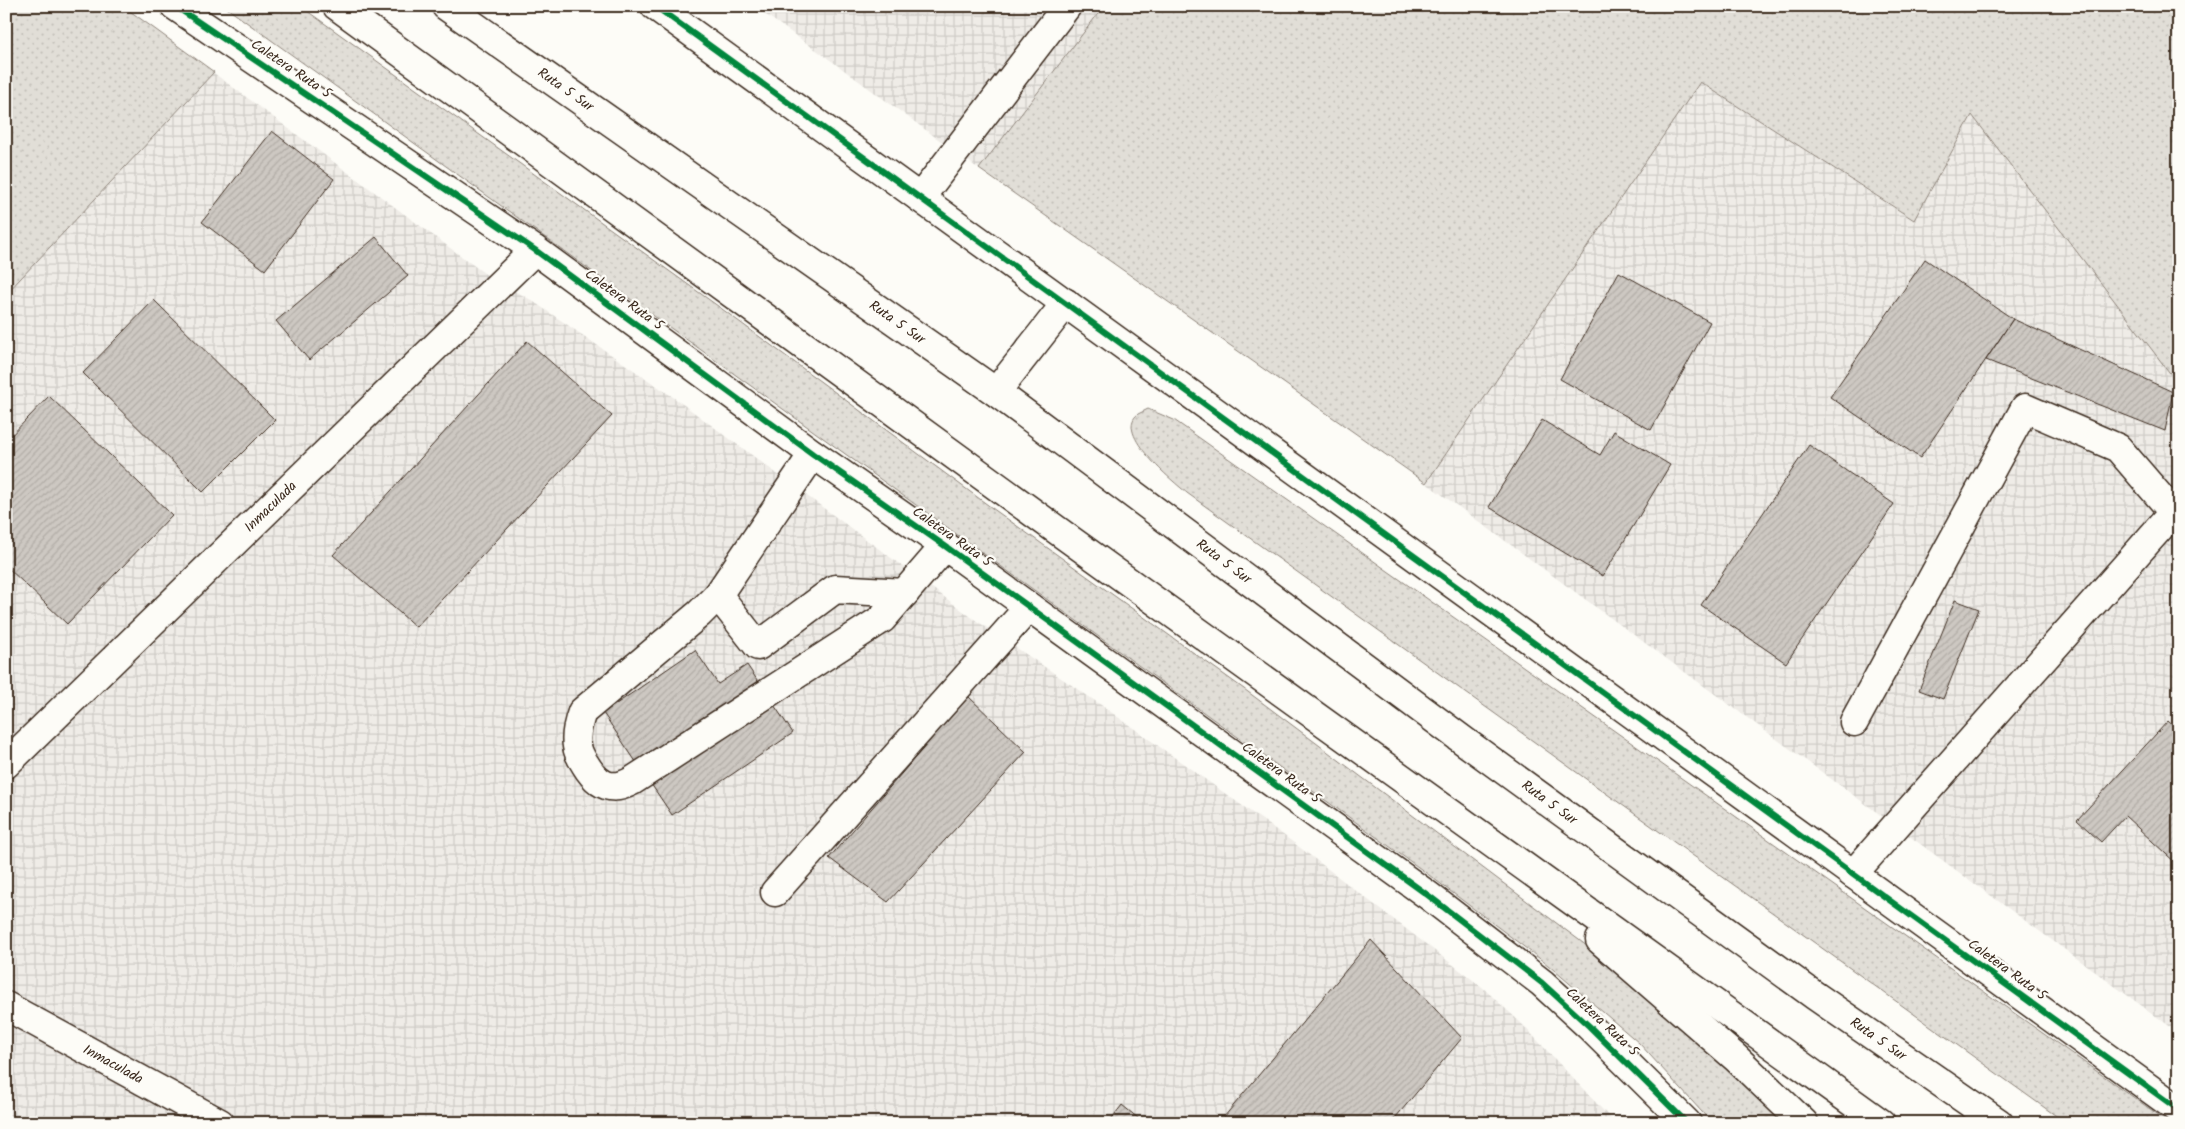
<svg xmlns="http://www.w3.org/2000/svg" width="2185" height="1129" viewBox="0 0 2185 1129" font-family="Kalam,sans-serif">
  <style>
    .industrial { fill: url(#industrial-grid) }
    .grass { fill: url(#grass-dots); stroke: #8e847a }
    .building { fill: url(#building-hatch); stroke: #3b2a1e }
    .lines { fill: none; stroke-linecap: round; stroke-linejoin: round }
    .minor-casing { stroke: #3b2a1e; stroke-width: 31 }
    .highway-casing { stroke: #3b2a1e; stroke-width: 31 }
    .minor { stroke: #fdfcf7; stroke-width: 28 }
    .highway { stroke: #fdfcf7; stroke-width: 28 }
    .cycleway-casing { stroke: #fdfcf7; stroke-width: 9 }
    .cycleway { stroke: #00873e; stroke-width: 6 }
    .labels { text-anchor: middle; dominant-baseline: central; stroke-width: 4.5; stroke-linejoin: round; paint-order: stroke }
    .street-label { font-size: 14px; fill: #3b2a1e; stroke: #fdfcf7 }
  </style>
  <defs>
    <pattern id="industrial-grid" width="8" height="8" patternUnits="userSpaceOnUse" patternTransform="scale(1.25)"><rect width="8" height="8" fill="#efece7"/><path d="M0 4h8M4 0v8" fill="none" stroke="#cecbc6"/></pattern>
    <pattern id="grass-dots" width="8" height="8" patternUnits="userSpaceOnUse" patternTransform="scale(1.25)"><rect width="8" height="8" fill="#e1ded7"/><path d="M2 2h.1M6 6h.1" fill="none" stroke="#c2bfb8" stroke-width="1.8" stroke-linecap="round"/></pattern>
    <pattern id="building-hatch" width="6" height="6" patternUnits="userSpaceOnUse" patternTransform="scale(1.25)"><rect width="6" height="6" fill="#cdc8c2"/><path d="M-1 1l2-2M0 6l6-6M5 7l2-2" fill="none" stroke="#b1aca6"/></pattern>
  </defs>
  <rect width="100%" height="100%" fill="#fdfcf7"/>
  <filter id="ink" filterUnits="userSpaceOnUse"><feTurbulence type="fractalNoise" baseFrequency=".02" numOctaves="2"/><feDisplacementMap in="SourceGraphic" scale="10" xChannelSelector="R" yChannelSelector="G"/><feConvolveMatrix kernelMatrix="1 2 1 2 8 2 1 2 1" color-interpolation-filters="sRGB"/></filter>
  <g filter="url(#ink)">
    <g class="industrial">
      <polygon points="6,6 123,6 488,276 531,300 673,397 974,619 1101,705 1286,837 1482,987 1520,1022 1615,1123 6,1123"/>
      <polygon points="753,6 1104,6 979,169 822,54"/>
      <polygon points="1700,82 1913,220 1972,115 2179,385 2179,1033 1426,483"/>
    </g>
    <g class="grass">
      <polygon points="6,6 123,6 214,72 6,294"/>
      <polygon points="224,6 300,6 331,28 722,309 992,508 1244,689 1583,943 1665,1009 1784,1123 1712,1123 1639,1043 1548,965 1425,872"/>
      <polygon points="1104,6 2179,6 2179,385 1972,115 1914,220 1700,82 1426,483 979,169"/>
      <path d="M1148,409L1174,420L2170,1123H2066L1187,493C1174,482 1113,433 1138,414C1141,412 1145,411 1148,409Z"/>
    </g>
    <g class="building">
      <polygon points="272,131 334,179 265,270 202,222"/>
      <polygon points="376,237 408,276 309,360 276,321"/>
      <polygon points="1925,259 2013,319 1920,458 1830,397"/>
      <polygon points="1619,272 1710,322 1651,430 1560,379"/>
      <polygon points="154,300 275,420 203,492 83,373"/>
      <polygon points="2013,319 2173,392 2165,431 1986,360"/>
      <polygon points="527,341 612,416 416,627 333,555"/>
      <polygon points="49,396 172,515 67,624 6,566 6,441"/>
      <polygon points="1542,420 1600,455 1614,431 1670,465 1603,576 1489,507"/>
      <polygon points="1809,445 1894,504 1786,663 1701,605"/>
      <polygon points="1955,600 1979,609 1943,699 1919,690"/>
      <polygon points="695,650 718,684 747,665 793,733 672,815 603,713"/>
      <polygon points="968,696 1026,752 888,902 829,858"/>
      <polygon points="2168,721 2179,731 2179,866 2125,816 2101,842 2077,820"/>
      <polygon points="1371,940 1462,1038 1391,1123 1219,1123"/>
      <polygon points="1122,1105 1144,1123 1108,1123"/>
    </g>
    <g class="lines">
      <g class="minor-casing">
        <g id="minor">
          <polyline points="175,6 535,250 813,454 945,546 1429,896 1542,983 1589,1026 1687,1123"/>
          <polyline points="655,6 2179,1110"/>
          <polyline points="920,198 1067,6"/>
          <path d="M813,454L718,595L699,614L582,712C578,723 575,734 577,746C578,753 581,758 585,764C597,784 610,793 632,781L882,619L945,546"/>
          <polyline points="718,595 758,646 835,589 905,593"/>
          <polyline points="1854,722 2025,408 2118,448 2173,512"/>
          <path id="s1" d="M6,764L535,250"/>
          <polyline points="1853,874 2179,506"/>
          <polyline points="775,892 1029,607"/>
          <path id="s2" d="M6,1006L220,1123"/>
        </g>
      </g>
      <g class="highway-casing">
        <g id="highway">
          <polyline points="337,6 1065,536 1881,1123"/>
          <path id="s3" d="M446,6L996,392L1464,741L1814,995L1999,1123"/>
          <polyline points="996,392 1066,303"/>
          <polyline points="1600,940 1736,1058 1804,1123"/>
        </g>
      </g>
      <use href="#minor" class="minor"/>
      <use href="#highway" class="highway"/>
      <g class="cycleway-casing">
        <g id="cycleway">
          <polyline points="175,6 535,250 813,454 945,546 1429,896 1542,983 1589,1026 1687,1123"/>
          <polyline points="655,6 2179,1110"/>
        </g>
      </g>
      <use href="#cycleway" class="cycleway"/>
    </g>
  </g>
  <g class="labels">
    <g class="street-label">
      <text transform="translate(291 69) rotate(34)">Caletera Ruta 5</text>
      <text stroke="none"><textPath href="#s3" startOffset="146">Ruta 5 Sur</textPath></text>
      <text transform="translate(624 300) rotate(36)">Caletera Ruta 5</text>
      <text stroke="none"><textPath href="#s3" startOffset="551">Ruta 5 Sur</textPath></text>
      <text stroke="none"><textPath href="#s1" startOffset="369">Inmaculada</textPath></text>
      <text transform="translate(952 537) rotate(35)">Caletera Ruta 5</text>
      <text stroke="none"><textPath href="#s3" startOffset="956">Ruta 5 Sur</textPath></text>
      <text transform="translate(1281 773) rotate(36)">Caletera Ruta 5</text>
      <text stroke="none"><textPath href="#s3" startOffset="1361">Ruta 5 Sur</textPath></text>
      <text transform="translate(2007 970) rotate(36)">Caletera Ruta 5</text>
      <text transform="translate(1602 1022) rotate(43)">Caletera Ruta 5</text>
      <text stroke="none"><textPath href="#s3" startOffset="1766">Ruta 5 Sur</textPath></text>
      <text stroke="none"><textPath href="#s2" startOffset="122">Inmaculada</textPath></text>
    </g>
  </g>
  <rect width="2185" height="1129" fill="none" stroke="#fdfcf7" stroke-width="25"/>
  <rect x="12" y="12" width="2160" height="1104" fill="none" stroke="#3b2a1e" stroke-width="2" filter="url(#ink)"/>
</svg>
